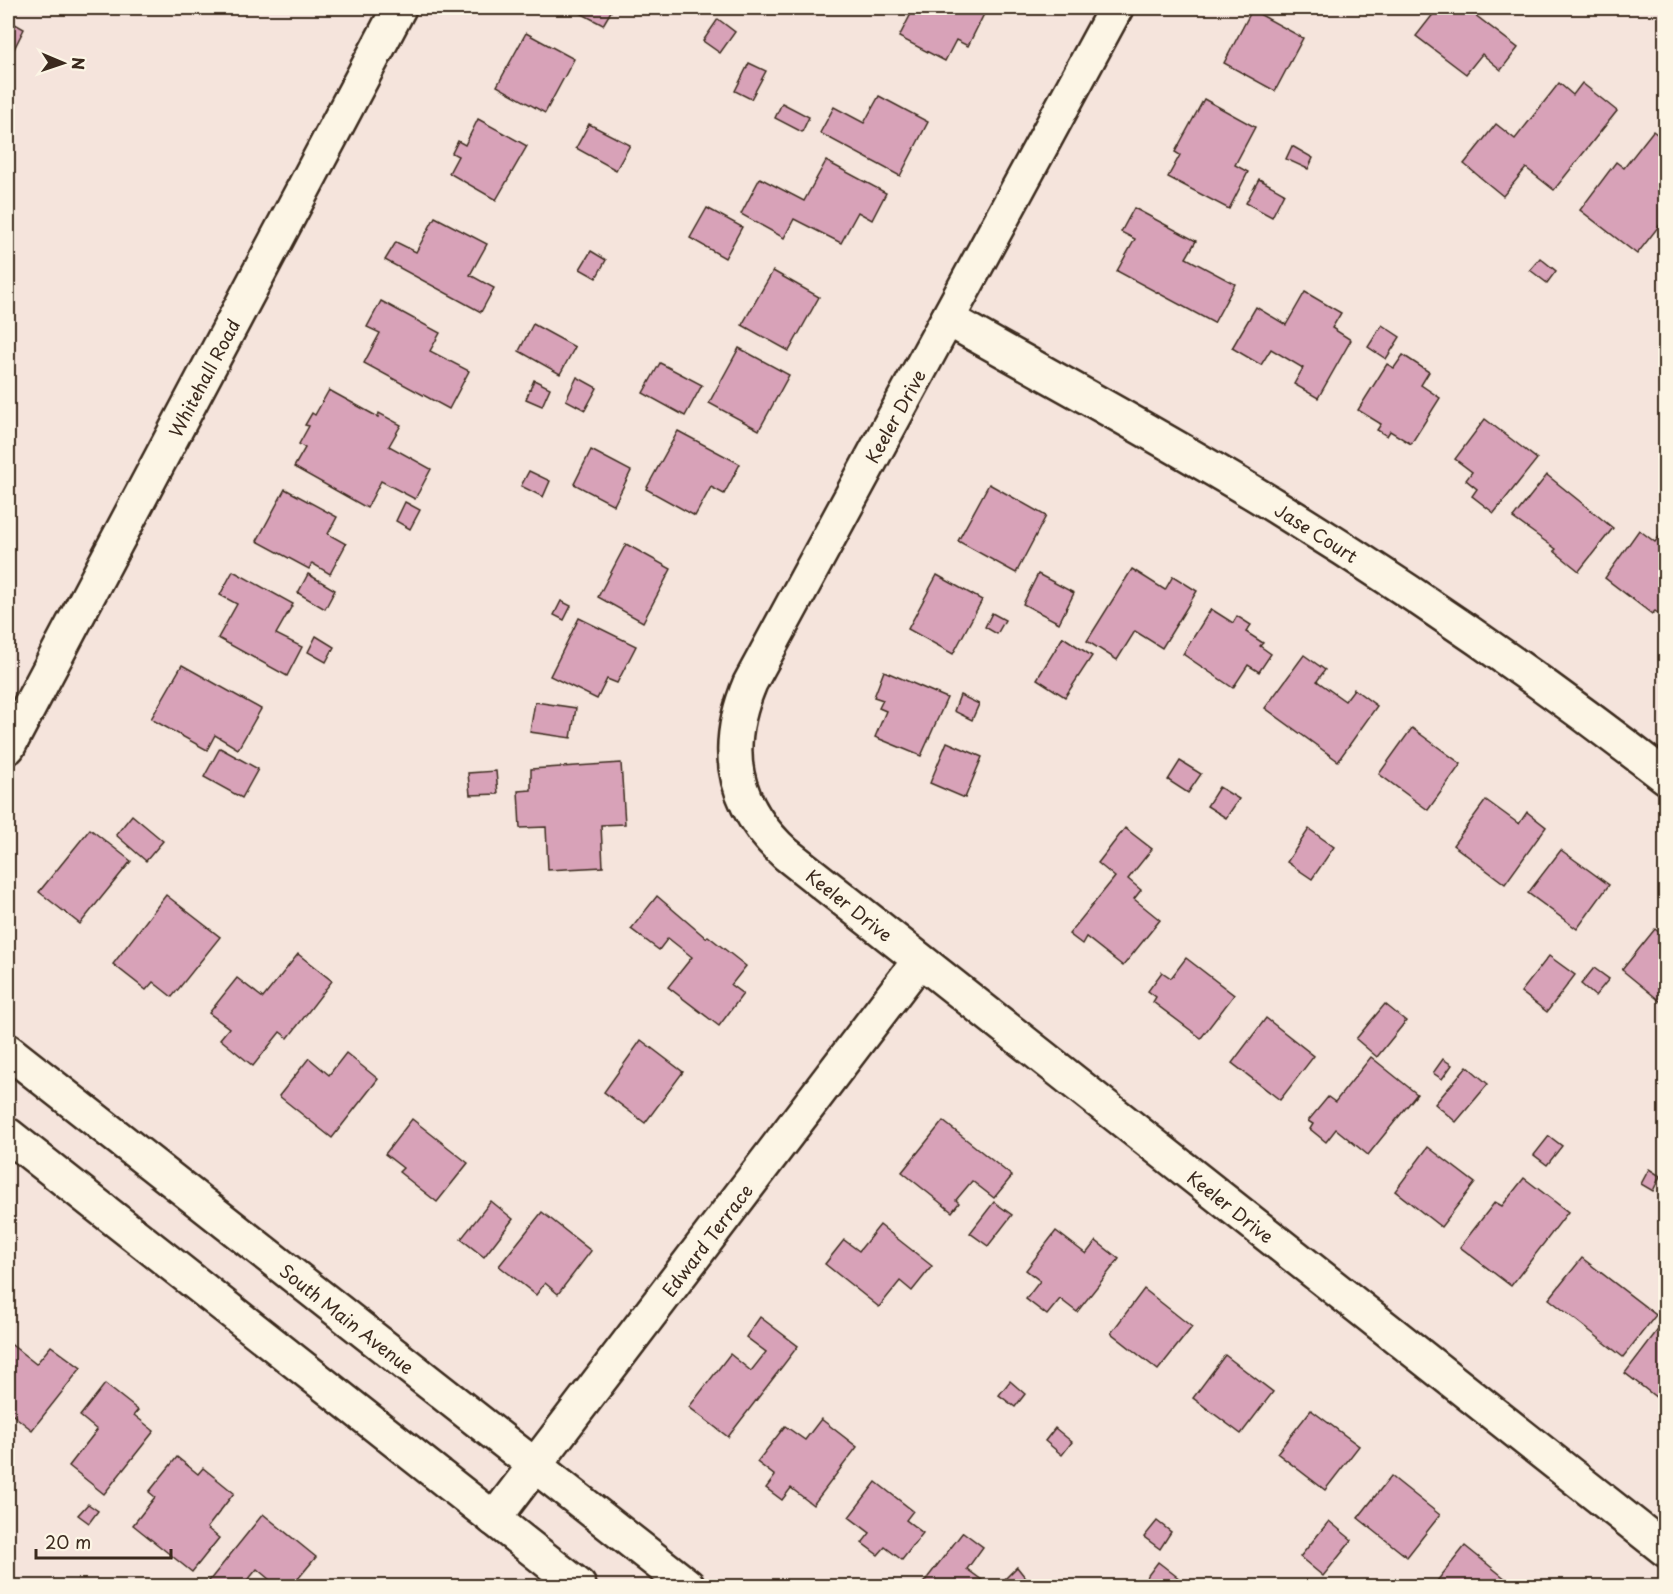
<svg xmlns="http://www.w3.org/2000/svg" width="1673" height="1594" viewBox="0 0 1673 1594" font-family="'Playpen Sans',sans-serif">
  <style>
    .building { fill: #d8a2b8; stroke: #3b2a1e; stroke-width: 1.5 }
    .lines { fill: none; stroke-linecap: round; stroke-linejoin: round }
    .minor-casing { stroke: #3b2a1e; stroke-width: 38 }
    .minor { stroke: #fcf5e5; stroke-width: 33 }
    .labels { text-anchor: middle; dominant-baseline: central; stroke-width: 4.5; stroke-linejoin: round; paint-order: stroke }
    .street-label { font-size: 18px; fill: #3b2a1e; stroke: #fcf5e5 }
  </style>
  <rect width="100%" height="100%" fill="#f5e4dc"/>
  <filter id="ink" filterUnits="userSpaceOnUse"><feTurbulence type="fractalNoise" baseFrequency=".0167" numOctaves="2"/><feDisplacementMap in="SourceGraphic" scale="12" xChannelSelector="R" yChannelSelector="G"/><feConvolveMatrix kernelMatrix="1 2 1 2 8 2 1 2 1" color-interpolation-filters="sRGB"/></filter>
  <g filter="url(#ink)">
    <g class="building">
      <polygon points="571,8 613,8 603,25"/>
      <polygon points="914,8 976,8 985,12 968,46 956,40 945,61 899,37"/>
      <polygon points="1438,8 1466,8 1518,48 1501,70 1482,54 1466,74 1416,36"/>
      <polygon points="1252,10 1303,38 1275,91 1224,63"/>
      <polygon points="718,19 735,32 720,53 703,41"/>
      <polygon points="8,20 24,29 8,61"/>
      <polygon points="526,33 574,59 545,113 497,86"/>
      <polygon points="749,63 766,71 751,99 735,91"/>
      <polygon points="1559,83 1573,95 1582,83 1617,111 1554,190 1526,168 1503,196 1464,164 1496,124 1515,139"/>
      <polygon points="879,96 928,122 900,176 820,133 834,107 864,123"/>
      <polygon points="1204,99 1255,127 1235,165 1248,172 1229,209 1168,177 1180,155 1175,152"/>
      <polygon points="782,103 809,117 802,132 775,118"/>
      <polygon points="478,119 527,146 496,200 449,173 458,156 452,153 458,141 465,145"/>
      <polygon points="589,124 630,145 616,170 576,148"/>
      <polygon points="1653,131 1666,141 1666,217 1637,254 1580,210 1616,162 1624,168"/>
      <polygon points="1292,146 1313,158 1308,169 1286,159"/>
      <polygon points="826,161 886,193 872,220 858,212 841,243 794,219 784,238 741,214 760,178 804,201"/>
      <polygon points="1259,179 1284,193 1272,217 1246,203"/>
      <polygon points="707,208 742,227 725,258 690,238"/>
      <polygon points="1134,208 1196,241 1186,258 1235,284 1214,323 1117,271 1135,239 1121,232"/>
      <polygon points="435,217 487,244 470,275 494,288 481,312 385,260 396,242 416,252"/>
      <polygon points="591,251 606,260 596,278 580,269"/>
      <polygon points="1540,258 1556,271 1547,283 1530,270"/>
      <polygon points="773,271 819,297 789,351 742,325"/>
      <polygon points="1305,292 1341,313 1332,328 1351,340 1318,398 1294,384 1303,368 1271,349 1261,365 1232,348 1256,307 1286,325"/>
      <polygon points="381,301 440,333 430,351 469,371 449,409 364,363 380,333 367,327"/>
      <polygon points="533,324 575,347 560,374 519,351"/>
      <polygon points="1382,325 1400,337 1386,359 1368,347"/>
      <polygon points="739,348 789,375 759,430 709,403"/>
      <polygon points="1403,355 1429,372 1421,385 1440,398 1411,444 1390,431 1387,436 1377,430 1381,424 1358,410 1387,364 1394,368"/>
      <polygon points="660,363 702,385 685,416 643,393"/>
      <polygon points="577,377 597,388 585,410 566,400"/>
      <polygon points="534,380 550,388 542,406 526,399"/>
      <polygon points="329,390 378,417 379,413 401,425 389,446 431,469 415,499 381,481 367,508 294,467 305,448 299,444 309,426 305,425 312,413 315,415"/>
      <polygon points="1485,419 1537,459 1494,513 1472,496 1477,489 1466,480 1472,472 1455,459"/>
      <polygon points="678,431 740,464 724,494 711,487 695,516 646,489"/>
      <polygon points="591,450 631,471 614,505 574,484"/>
      <polygon points="529,471 550,481 543,497 521,486"/>
      <polygon points="1547,475 1613,528 1579,571 1554,551 1556,549 1513,518"/>
      <polygon points="989,484 1046,516 1016,573 958,541"/>
      <polygon points="285,489 337,517 328,534 346,544 330,574 312,563 309,569 257,541"/>
      <polygon points="405,502 420,510 410,529 396,521"/>
      <polygon points="1666,528 1666,613 1663,617 1655,611 1652,614 1605,578 1639,530 1655,542"/>
      <polygon points="626,544 671,569 643,622 598,597"/>
      <polygon points="1132,569 1165,590 1173,576 1197,591 1162,648 1135,631 1117,660 1087,641"/>
      <polygon points="233,571 293,604 276,634 302,647 287,676 218,638 237,604 220,595"/>
      <polygon points="308,574 335,590 325,609 298,593"/>
      <polygon points="1038,574 1074,593 1059,623 1023,604"/>
      <polygon points="937,575 982,600 953,654 908,629"/>
      <polygon points="561,601 571,606 564,620 554,615"/>
      <polygon points="1211,609 1233,623 1237,616 1251,625 1246,632 1263,643 1260,646 1271,654 1259,672 1248,665 1233,688 1183,654"/>
      <polygon points="992,613 1005,620 997,634 985,627"/>
      <polygon points="579,618 636,646 617,683 607,679 597,699 550,676"/>
      <polygon points="316,636 334,647 326,662 308,652"/>
      <polygon points="1063,637 1092,656 1065,697 1037,679"/>
      <polygon points="1304,655 1325,670 1317,681 1345,701 1354,689 1377,706 1338,761 1265,708"/>
      <polygon points="182,665 261,709 238,749 215,735 207,750 151,719"/>
      <polygon points="884,671 947,698 921,756 875,737 886,711 879,708 883,700 874,697"/>
      <polygon points="960,695 979,704 972,720 954,711"/>
      <polygon points="535,702 576,708 571,738 530,732"/>
      <polygon points="1412,728 1461,764 1428,810 1379,774"/>
      <polygon points="947,742 982,757 965,798 930,783"/>
      <polygon points="220,748 258,769 242,798 204,777"/>
      <polygon points="1180,761 1201,774 1188,793 1168,780"/>
      <polygon points="621,763 625,824 601,825 603,867 548,870 546,827 520,828 518,791 531,790 531,769"/>
      <polygon points="496,771 498,794 470,795 468,773"/>
      <polygon points="1219,787 1239,799 1226,818 1207,806"/>
      <polygon points="1486,800 1519,824 1527,812 1546,827 1505,884 1453,845"/>
      <polygon points="132,815 163,841 146,861 116,835"/>
      <polygon points="1125,828 1152,849 1128,879 1141,890 1134,899 1160,920 1123,966 1086,937 1082,944 1069,934 1115,877 1098,863"/>
      <polygon points="90,829 131,861 80,924 39,892"/>
      <polygon points="1309,829 1334,847 1312,879 1287,862"/>
      <polygon points="1561,850 1609,885 1577,929 1528,893"/>
      <polygon points="166,895 220,937 172,997 153,982 146,990 113,964"/>
      <polygon points="657,896 706,938 708,936 746,966 731,985 743,994 719,1026 668,987 692,957 668,938 659,950 631,929"/>
      <polygon points="1655,929 1666,938 1666,1006 1622,970"/>
      <polygon points="298,954 332,981 288,1038 280,1032 253,1066 220,1039 229,1028 209,1013 237,978 263,998"/>
      <polygon points="1549,956 1575,975 1547,1012 1521,992"/>
      <polygon points="1186,958 1234,995 1201,1038 1153,1002 1156,997 1148,991 1162,972 1171,978"/>
      <polygon points="1594,968 1609,979 1595,996 1581,984"/>
      <polygon points="1385,1004 1406,1021 1377,1057 1356,1039"/>
      <polygon points="1266,1018 1314,1056 1280,1100 1232,1063"/>
      <polygon points="641,1040 683,1072 645,1123 604,1092"/>
      <polygon points="346,1053 378,1079 332,1138 279,1096 309,1058 329,1075"/>
      <polygon points="1371,1057 1417,1094 1368,1155 1336,1129 1326,1142 1310,1129 1313,1124 1308,1121 1328,1097 1335,1102"/>
      <polygon points="1443,1059 1452,1065 1442,1079 1433,1073"/>
      <polygon points="1467,1066 1488,1084 1456,1122 1435,1104"/>
      <polygon points="412,1119 468,1163 437,1202 399,1172 403,1168 385,1154"/>
      <polygon points="943,1121 1012,1176 994,1198 972,1181 956,1200 959,1203 952,1212 902,1172"/>
      <polygon points="1549,1136 1562,1146 1547,1165 1534,1155"/>
      <polygon points="1428,1147 1475,1183 1441,1227 1395,1191"/>
      <polygon points="1649,1169 1660,1176 1653,1191 1641,1184"/>
      <polygon points="1524,1178 1568,1212 1511,1286 1460,1247 1495,1202 1502,1206"/>
      <polygon points="491,1201 513,1219 484,1257 461,1239"/>
      <polygon points="994,1202 1012,1215 988,1246 970,1233"/>
      <polygon points="542,1212 591,1251 558,1294 545,1283 536,1295 499,1266"/>
      <polygon points="880,1225 932,1266 912,1291 900,1281 879,1307 825,1264 844,1240 859,1251"/>
      <polygon points="1056,1231 1086,1254 1096,1241 1119,1259 1077,1312 1060,1299 1047,1315 1026,1299 1040,1281 1026,1270"/>
      <polygon points="1582,1258 1656,1315 1623,1357 1549,1299"/>
      <polygon points="1144,1289 1192,1327 1158,1370 1111,1333"/>
      <polygon points="760,1317 798,1346 728,1437 689,1407 730,1354 751,1371 766,1352 746,1337"/>
      <polygon points="1660,1327 1666,1331 1666,1405 1625,1373"/>
      <polygon points="8,1342 36,1364 51,1346 81,1368 32,1430 8,1411"/>
      <polygon points="1225,1355 1273,1392 1241,1434 1193,1398"/>
      <polygon points="1010,1381 1025,1394 1015,1407 999,1395"/>
      <polygon points="105,1384 138,1410 134,1415 154,1431 104,1494 69,1466 97,1430 80,1416"/>
      <polygon points="1311,1410 1359,1446 1325,1490 1277,1453"/>
      <polygon points="821,1419 857,1447 813,1505 791,1488 782,1500 766,1488 775,1476 757,1462 785,1426 805,1440"/>
      <polygon points="1055,1428 1072,1442 1062,1455 1045,1441"/>
      <polygon points="177,1457 198,1474 203,1468 234,1493 207,1528 219,1538 192,1572 133,1525 155,1497 149,1492"/>
      <polygon points="1391,1476 1440,1515 1407,1557 1358,1518"/>
      <polygon points="876,1482 913,1511 906,1520 923,1533 902,1560 885,1547 878,1555 862,1543 870,1533 849,1517"/>
      <polygon points="88,1504 98,1511 89,1523 78,1515"/>
      <polygon points="263,1514 316,1557 292,1586 265,1586 270,1580 257,1569 243,1586 205,1586"/>
      <polygon points="1157,1521 1171,1532 1160,1549 1144,1537"/>
      <polygon points="1329,1521 1352,1540 1323,1576 1300,1557"/>
      <polygon points="963,1532 983,1547 967,1569 990,1586 921,1586"/>
      <polygon points="1465,1546 1512,1584 1510,1586 1433,1586"/>
      <polygon points="1158,1562 1180,1579 1174,1586 1140,1586"/>
      <polygon points="1017,1567 1028,1581 1022,1586 1008,1586 1003,1581"/>
    </g>
    <g class="lines">
      <g class="minor-casing">
        <g id="minor">
          <path id="s1" d="M1116,8L750,683C722,749 732,805 786,854L1666,1550"/>
          <path id="s2" d="M948,319C1057,381 1168,440 1275,506C1410,589 1540,679 1666,777"/>
          <path id="s3" d="M8,747L399,8"/>
          <path id="s4" d="M8,1051L688,1586"/>
          <polyline points="8,1135 579,1586"/>
          <path id="s5" d="M494,1519L919,961"/>
        </g>
      </g>
      <use href="#minor" class="minor"/>
    </g>
  </g>
  <g class="labels">
    <g class="street-label">
      <text stroke="none"><textPath href="#s3" startOffset="418">Whitehall Road</textPath></text>
      <text transform="translate(895 416) rotate(-61)">Keeler Drive</text>
      <text stroke="none"><textPath href="#s2" startOffset="426">Jase Court</textPath></text>
      <text stroke="none"><textPath href="#s1" startOffset="1038">Keeler Drive</textPath></text>
      <text stroke="none"><textPath href="#s1" startOffset="1524">Keeler Drive</textPath></text>
      <text stroke="none"><textPath href="#s5" startOffset="351">Edward Terrace</textPath></text>
      <text stroke="none"><textPath href="#s4" startOffset="432">South Main Avenue</textPath></text>
    </g>
  </g>
  <rect width="1673" height="1594" fill="none" stroke="#fcf5e5" stroke-width="30"/>
  <rect x="15" y="15" width="1643" height="1564" fill="none" stroke="#3b2a1e" stroke-width="2" filter="url(#ink)"/>
  <g transform="translate(63 63) rotate(92)" stroke="#fcf5e5" stroke-width="4.5" paint-order="stroke">
  <path d="M0-4.5L10 22L0 15L-10 22Z" fill="#3b2a1e"/>
  <text y="-9" font-size="16" font-weight="bold" text-anchor="middle" fill="#3b2a1e">N</text>
  </g>
  <path d="M36 1549v9h135v-9" fill="none" stroke="#3b2a1e" stroke-width="3"/>
  <text x="45" y="1549" font-size="18" fill="#3b2a1e" stroke="#fcf5e5" stroke-width="4.5" paint-order="stroke">20 m</text>
</svg>
